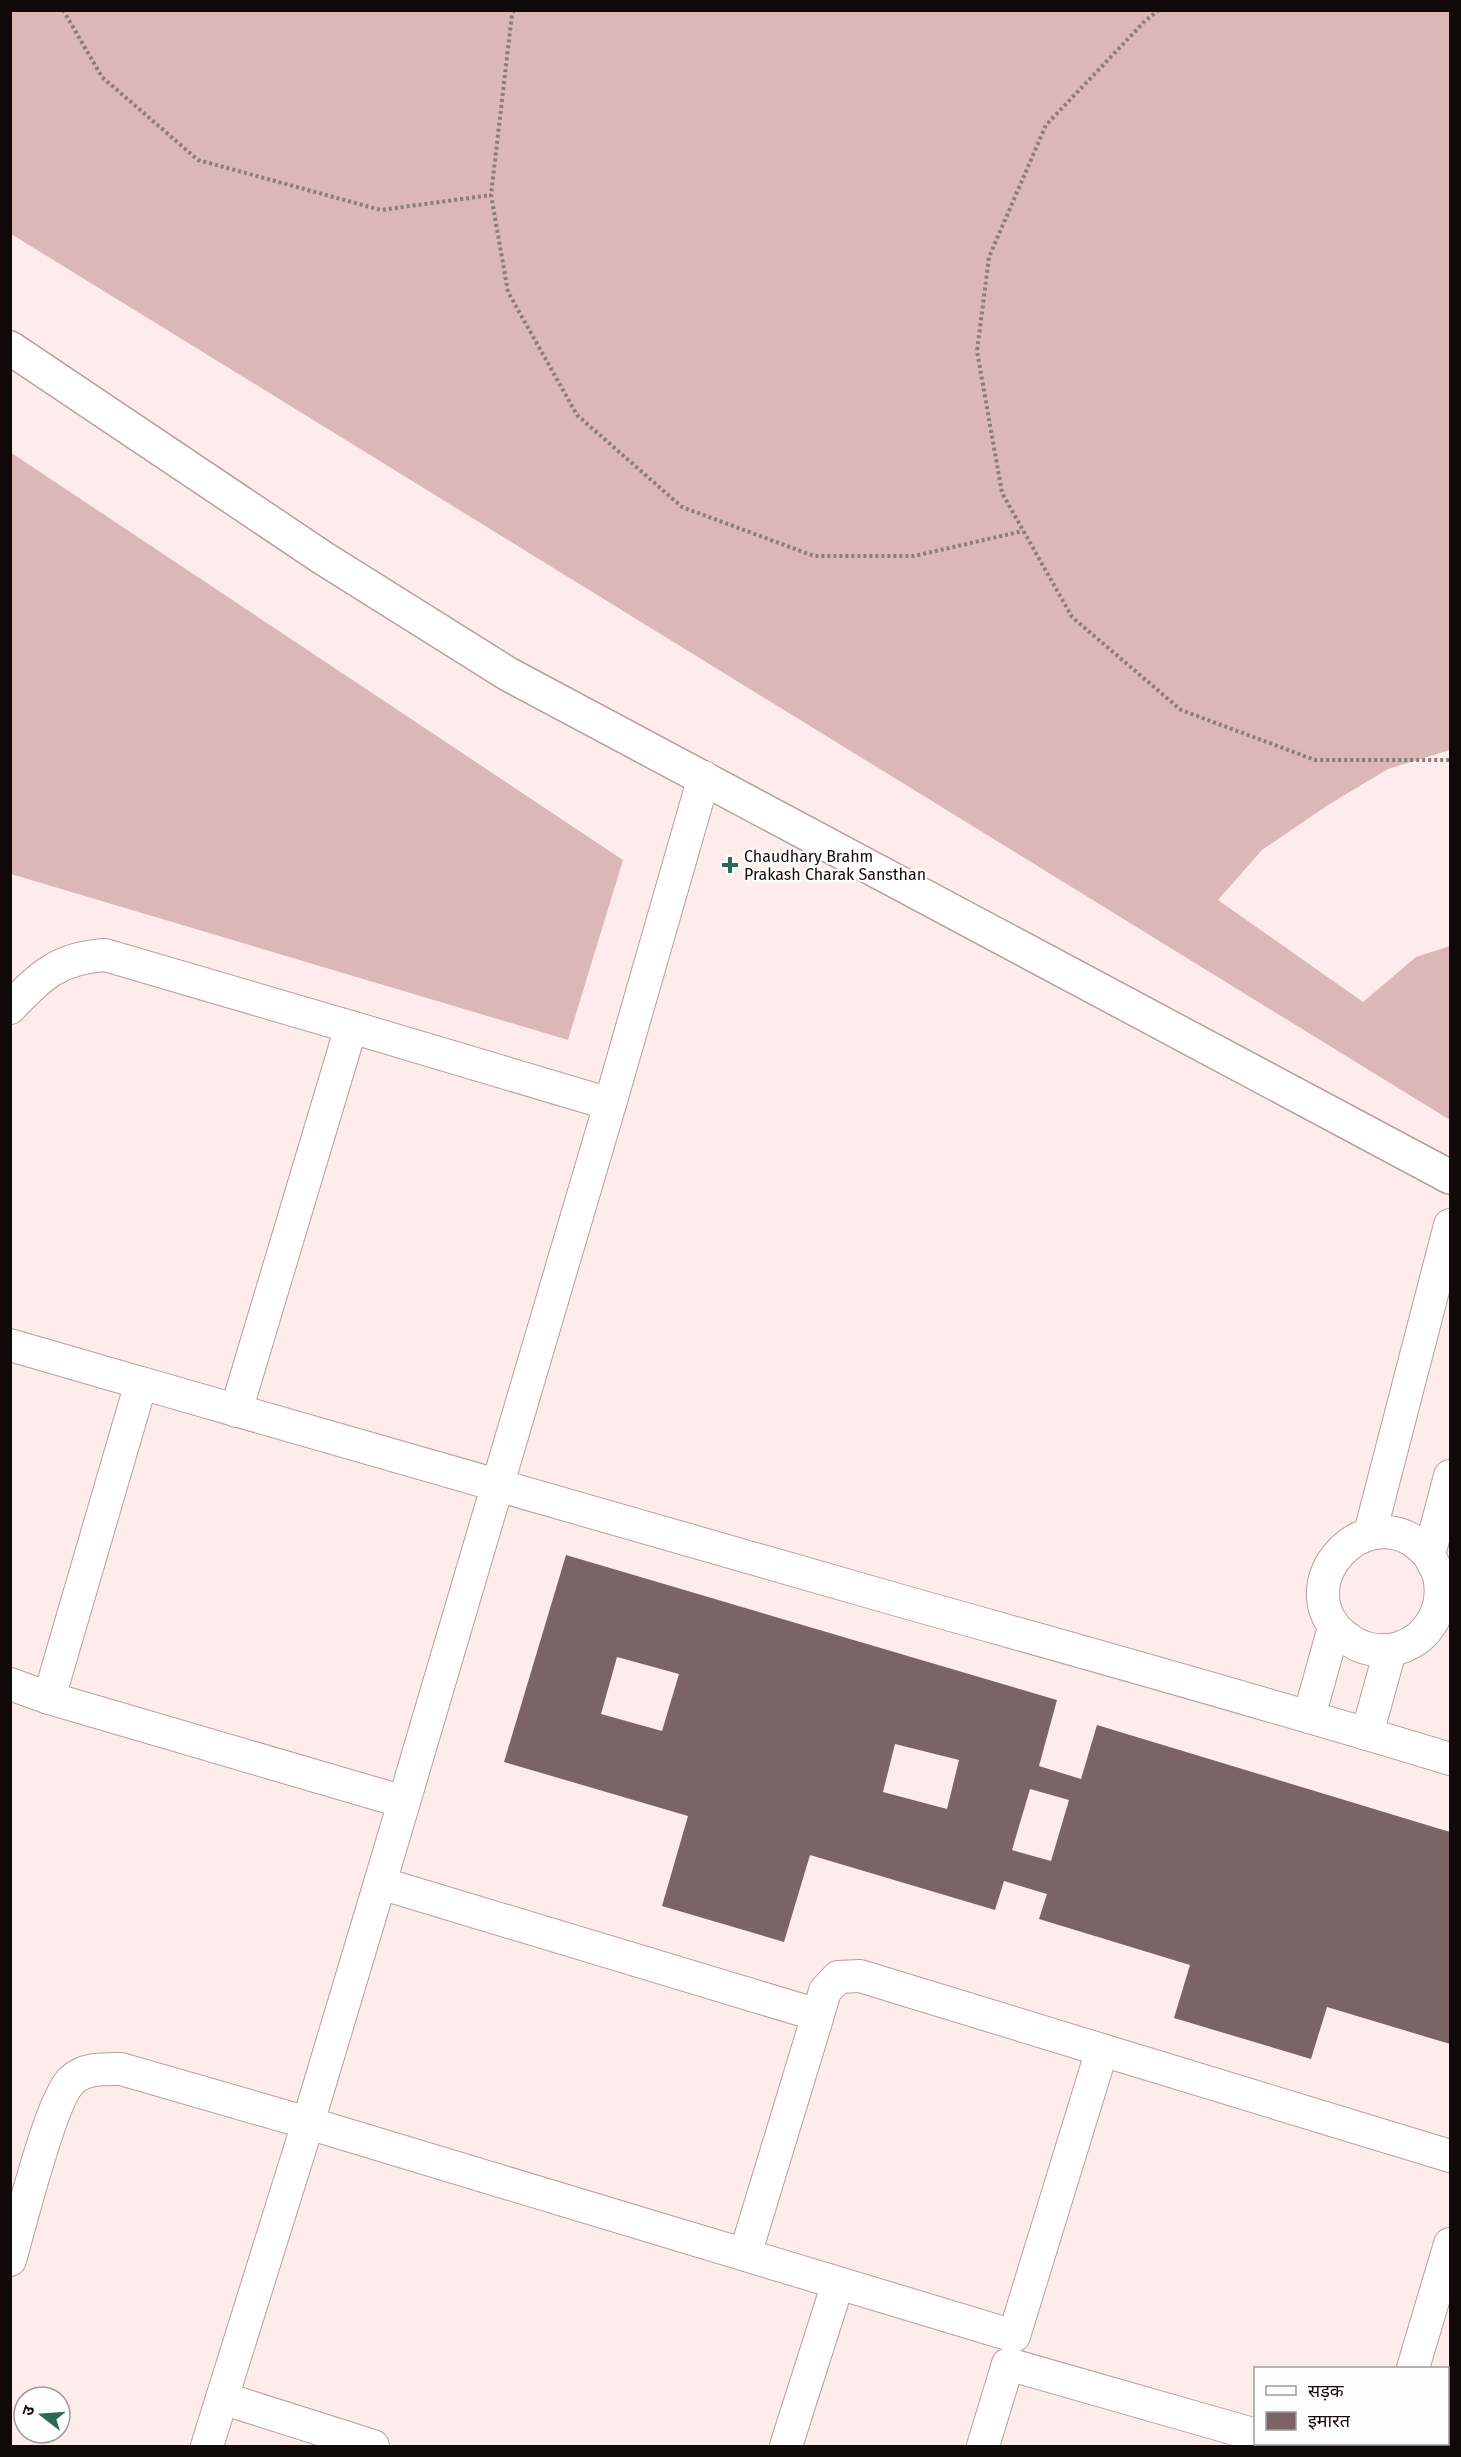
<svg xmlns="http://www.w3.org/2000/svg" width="1461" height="2457" viewBox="0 0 1461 2457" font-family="'Fira Sans','Noto Sans Devanagari',sans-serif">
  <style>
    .forest { fill: #dcb7b8 }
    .building { fill: #7c6364; fill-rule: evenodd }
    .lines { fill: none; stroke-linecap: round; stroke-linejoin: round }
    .street-casing { stroke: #b99e9f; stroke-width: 34 }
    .secondary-casing { stroke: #b99e9f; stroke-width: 36 }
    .path { stroke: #8b7d7e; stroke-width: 4; stroke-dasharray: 3 3; stroke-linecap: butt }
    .street { stroke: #fff; stroke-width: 32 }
    .secondary { stroke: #fff; stroke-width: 33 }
    .poi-dot { fill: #2b6956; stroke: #fefefe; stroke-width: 2 }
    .labels { text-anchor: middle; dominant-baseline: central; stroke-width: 4.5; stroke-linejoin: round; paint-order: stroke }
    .poi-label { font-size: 16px; fill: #12090a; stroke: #fefefe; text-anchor: start }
  </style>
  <rect width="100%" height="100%" fill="#feecec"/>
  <g class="forest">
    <polygon points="10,11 1450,11 1450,750 1388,769 1328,805 1262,850 1218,900 1363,1002 1416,957 1450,946 1450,1120 11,234"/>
    <polygon points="10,452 623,860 568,1040 11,874"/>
  </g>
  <path class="building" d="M566,1555L1057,1700L1039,1766L1081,1779L1097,1725L1450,1832V2044L1327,2007L1311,2059L1174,2018L1190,1965L1039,1919L1047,1894L1004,1881L995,1910L810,1855L784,1942L662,1906L688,1816L504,1762ZM617,1657L679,1674L662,1731L601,1714ZM895,1744L959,1760L947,1809L883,1792ZM1030,1789L1069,1800L1051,1861L1012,1850Z"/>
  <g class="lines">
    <g class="street-casing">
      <g id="street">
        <path d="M10,1008C41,975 59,958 105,955L351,1027"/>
        <polyline points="610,1104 704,777"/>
        <polyline points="10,1345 141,1383"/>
        <path d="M236,1411L351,1027L610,1104L404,1802L49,1698L141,1383C393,1456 645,1529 898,1600C1082,1652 1267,1703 1450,1759"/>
        <polyline points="1370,1533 1450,1225"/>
        <path d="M1429,1555C1424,1550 1418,1544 1412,1540C1360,1509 1297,1577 1334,1626C1337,1631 1343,1635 1347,1638C1361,1650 1382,1653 1399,1648C1430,1638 1446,1607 1439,1576C1437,1569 1432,1562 1429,1555L1450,1476"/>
        <polyline points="10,1684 49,1698"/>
        <polyline points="1309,1717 1334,1627"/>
        <polyline points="1367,1734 1390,1651"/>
        <polyline points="380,1883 404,1802"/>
        <polyline points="1102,2050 1450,2156"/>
        <path d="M745,2255L818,2015L380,1883L308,2123C543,2194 779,2265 1014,2336L1102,2050L860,1976L838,1977L825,1991L818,2015"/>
        <path d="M10,2260C20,2226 51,2098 72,2080C85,2068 104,2069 121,2069L308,2123L207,2446"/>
        <polyline points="1413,2368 1450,2244"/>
        <polyline points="222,2398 373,2446"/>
        <polyline points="1286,2444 1297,2446"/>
        <polyline points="786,2446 838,2283"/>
        <polyline points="983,2446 1008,2364 1256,2435"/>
        <polyline points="1387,2446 1388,2444"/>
      </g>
    </g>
    <g class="secondary-casing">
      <polyline id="secondary" points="10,348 323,558 508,674 1450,1177"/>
    </g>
    <g class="path">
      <polyline points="63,10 102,77 198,160 381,210 491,195"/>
      <polyline points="514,10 512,14 491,195 508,292 577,415 682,507 814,556 914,556 1023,531"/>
      <polyline points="1159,10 1145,21 1046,125 989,257 977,351 1002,493 1072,617 1181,710 1315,760 1450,760"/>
    </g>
    <use href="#street" class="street"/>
    <use href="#secondary" class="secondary"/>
  </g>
  <path class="poi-dot" d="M727 856h6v6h6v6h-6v6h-6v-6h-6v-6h6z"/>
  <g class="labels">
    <g class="poi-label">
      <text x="744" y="856">Chaudhary Brahm<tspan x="744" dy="18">Prakash Charak Sansthan</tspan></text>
    </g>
  </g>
  <rect width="1461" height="2457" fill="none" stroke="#12090a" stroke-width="24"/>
  <rect x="1254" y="2367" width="195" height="78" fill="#fefefe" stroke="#a09c9c" stroke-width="1.5"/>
  <rect x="1266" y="2386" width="30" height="9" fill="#ffffff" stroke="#a09c9c" stroke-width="1.5"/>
  <text x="1308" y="2397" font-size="18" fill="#12090a">सड़क</text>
  <rect x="1266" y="2412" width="30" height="18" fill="#7c6364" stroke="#a09c9c" stroke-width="1.5"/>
  <text x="1308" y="2427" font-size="18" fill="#12090a">इमारत</text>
  <g transform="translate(42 2415) rotate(287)"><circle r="28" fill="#fefefe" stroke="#a09c9c" stroke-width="1.5"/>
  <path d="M0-4.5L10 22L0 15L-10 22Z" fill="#2b6956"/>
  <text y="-9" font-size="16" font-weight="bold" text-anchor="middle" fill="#12090a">उ</text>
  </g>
</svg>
